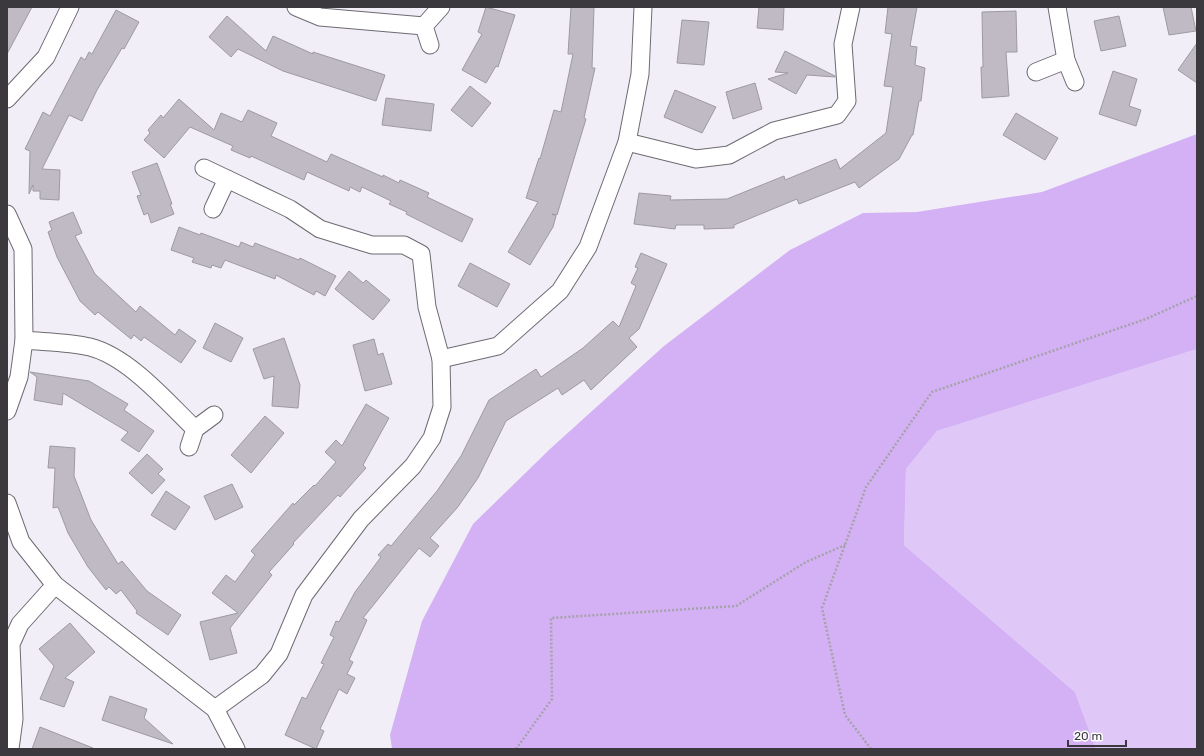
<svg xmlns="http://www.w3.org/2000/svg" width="1204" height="756" viewBox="0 0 1204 756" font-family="Rubik,sans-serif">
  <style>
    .green { fill: #dfc8f7 }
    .forest { fill: #d3b1f4 }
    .building { fill: #bfbac4; stroke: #9e9aa3 }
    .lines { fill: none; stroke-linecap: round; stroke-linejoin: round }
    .street-casing { stroke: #6e6a72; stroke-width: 19 }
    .path { stroke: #a5a2a9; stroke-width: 2.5; stroke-dasharray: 2 2; stroke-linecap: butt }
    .street { stroke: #fff; stroke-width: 17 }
  </style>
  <rect width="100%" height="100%" fill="#f2eef7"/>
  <polygon class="green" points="1197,349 1197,749 1096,749 1075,692 904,545 906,469 937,431"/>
  <polygon class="forest" points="1197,134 1197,349 937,431 906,469 904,545 1075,692 1096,749 392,749 390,735 422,621 473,524 550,449 664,346 790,250 863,213 917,212 1042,192"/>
  <g class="building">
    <polygon points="7,7 32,7 7,54"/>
    <polygon points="486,7 515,15 498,67 496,66 486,83 462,70 482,34 478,32"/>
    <polygon points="571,7 594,7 592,68 595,68 584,118 586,119 557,215 552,214 556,216 553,227 530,265 508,252 538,202 526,198 539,158 540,159 554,110 561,112 573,54 568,54"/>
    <polygon points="759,7 784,7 783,30 757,28"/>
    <polygon points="888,7 917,7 910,46 917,47 915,65 925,68 921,101 919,101 913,135 912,135 899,159 859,188 855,182 799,204 797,199 734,225 734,228 704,229 704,225 676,225 675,229 634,224 639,193 671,196 670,200 727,199 784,176 785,180 836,159 840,169 886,133 893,87 884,86 892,34 885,33"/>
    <polygon points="1163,7 1191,7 1196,31 1169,35"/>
    <polygon points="116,10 139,22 124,49 122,48 97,90 82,121 69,115 42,169 60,170 59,200 40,199 40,191 33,191 33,185 29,194 30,151 25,149 43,112 50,116 81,57 85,60 89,52 92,54"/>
    <polygon points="1016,11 1017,52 1006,52 1009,96 982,98 981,67 983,67 982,12"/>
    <polygon points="227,16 266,51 273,36 313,54 313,52 385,75 376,101 283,71 238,49 231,57 209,37"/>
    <polygon points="1119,16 1126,46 1101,51 1094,21"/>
    <polygon points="682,20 709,22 704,65 677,63"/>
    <polygon points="1197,43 1197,83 1178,70"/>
    <polygon points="785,51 835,76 835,77 807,75 796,94 768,79 788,73 775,72"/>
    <polygon points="1113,71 1137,79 1129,106 1141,110 1136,126 1099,114"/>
    <polygon points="755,83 762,109 733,119 726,92"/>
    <polygon points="470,86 491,103 472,127 451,110"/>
    <polygon points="675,90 716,107 702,133 664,117"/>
    <polygon points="386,98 434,104 431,131 382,125"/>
    <polygon points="179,99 214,130 221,113 242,122 248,110 277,123 271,136 327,162 331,154 383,177 383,175 399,183 400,180 429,193 427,197 473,219 462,242 406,214 407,212 389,204 391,201 362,187 360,192 350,187 349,191 307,172 304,180 251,156 250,158 231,150 233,146 190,127 164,158 144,140 150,133 148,130 161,115 163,118"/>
    <polygon points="1016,113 1058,138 1045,160 1003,135"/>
    <polygon points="157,163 172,204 170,204 174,214 151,223 148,213 144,215 137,196 141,195 132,172"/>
    <polygon points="73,212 82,233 75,236 95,274 136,312 140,306 175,335 179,329 196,341 181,363 144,337 141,341 134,335 131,339 98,312 95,315 80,301 57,257 48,232 52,230 49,222"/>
    <polygon points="179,227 200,235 201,233 239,247 241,242 253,247 255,243 299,260 300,258 336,276 325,296 316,291 314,295 276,275 275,279 225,260 221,268 212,265 211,268 192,262 194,258 171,250"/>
    <polygon points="641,253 667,264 639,329 629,338 637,347 591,390 584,380 562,395 558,388 506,421 478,478 457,508 430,538 439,546 430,557 419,548 363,618 367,620 349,660 353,662 347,674 355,678 347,694 339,689 320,729 324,731 316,749 285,735 302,697 306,699 324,664 321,663 334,637 330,635 336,621 339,622 355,592 381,557 378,555 388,544 391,546 437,491 461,456 489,400 536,369 541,377 583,348 613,321 619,327 636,286 631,283 638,268 635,267"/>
    <polygon points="470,263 510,284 497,307 458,286"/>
    <polygon points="349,271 363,283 366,280 390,300 373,320 335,289"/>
    <polygon points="215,323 243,338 231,362 203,348"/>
    <polygon points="284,338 300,385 298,408 272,406 274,376 264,379 253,349"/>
    <polygon points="374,339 378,355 383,353 392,384 365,391 353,345"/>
    <polygon points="30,372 89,381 128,404 124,410 154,431 139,452 121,440 128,432 63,393 62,405 34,400 37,377"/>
    <polygon points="366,404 389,418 363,465 366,468 340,497 338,495 293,543 294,544 269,572 272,575 230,628 237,653 210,660 200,622 238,613 212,593 226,575 235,582 255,555 251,551 293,503 294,505 314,485 315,486 336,462 325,452 336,440 342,446"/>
    <polygon points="265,416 284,433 251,473 231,455"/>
    <polygon points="50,446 75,448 74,476 91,520 118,564 122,561 147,591 181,615 168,635 136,613 137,611 121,590 116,594 109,587 106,590 88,567 68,533 58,507 53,508 55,468 48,468"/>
    <polygon points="147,454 163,469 158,474 165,480 152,494 129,473"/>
    <polygon points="232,484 243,507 215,520 204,496"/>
    <polygon points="166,491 190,507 175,530 151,515"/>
    <polygon points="70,623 95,652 65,678 74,682 64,707 40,699 54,666 39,649"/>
    <polygon points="110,696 147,709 144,718 173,744 102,720"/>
    <polygon points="40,727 93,748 93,749 32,749"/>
  </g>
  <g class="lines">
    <g class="street-casing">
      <g id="street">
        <polyline points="296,7 320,17 424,26"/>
        <polyline points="1057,7 1066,60 1075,82"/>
        <polyline points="430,45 424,26 441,7"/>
        <polyline points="1036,72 1066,60"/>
        <polyline points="7,99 46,57 70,7"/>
        <polyline points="627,142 696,159 729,155 774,131 837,115 847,101 843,44 851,7"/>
        <polyline points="204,168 290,209 320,229 372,245 404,245 421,254 427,307 441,359 442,407 432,438 413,466 361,519 304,595 279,654 262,675 215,709"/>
        <polyline points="213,209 227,179"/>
        <polyline points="7,214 23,249 24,340 19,377 7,411"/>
        <path d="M24,340C45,342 69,342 90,347C129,357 167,402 195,429"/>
        <polyline points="441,359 498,346 560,291 588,247 627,142 640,74 643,7"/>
        <polyline points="189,447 195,429 214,415"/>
        <polyline points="7,503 21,542 55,585 215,709 236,749"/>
        <polyline points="10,749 14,719 11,644 20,624 55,585"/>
      </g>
    </g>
    <g class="path">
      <polyline points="516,749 552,699 551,618 736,606 806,562 845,545"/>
      <polyline points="871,749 845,715 822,608 866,487 932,392 1146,319 1197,296"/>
    </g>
    <use href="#street" class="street"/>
  </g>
  <rect width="1204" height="756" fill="none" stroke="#3b393d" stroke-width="16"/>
  <path d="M1068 740v6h58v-6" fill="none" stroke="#3b393d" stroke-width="2"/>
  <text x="1074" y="740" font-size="12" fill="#3b393d" stroke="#fefdff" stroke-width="3" paint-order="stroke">20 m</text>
</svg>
